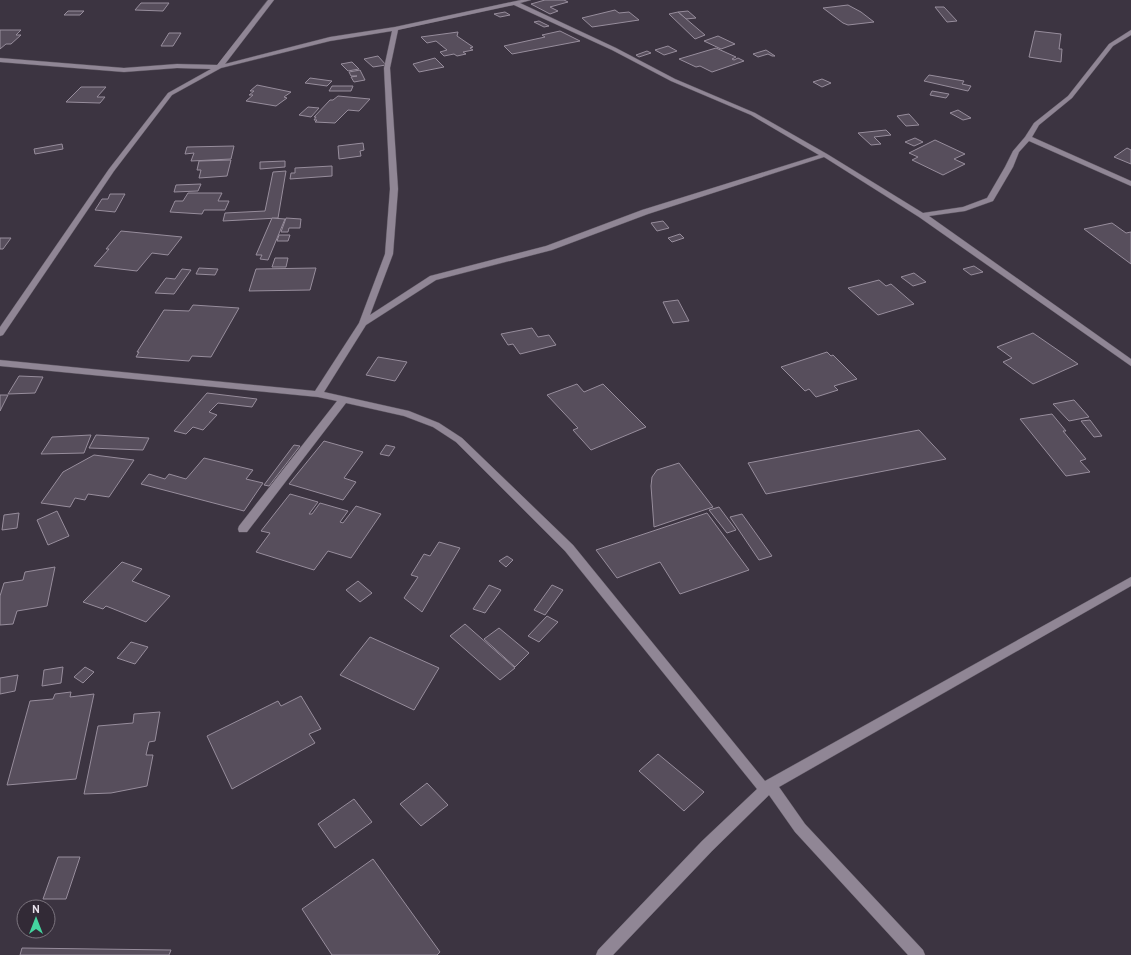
<svg xmlns="http://www.w3.org/2000/svg" width="1131" height="955" viewBox="0 0 1131 955" font-family="Overpass,sans-serif">
  <style>
    .building { fill: #574e5c; stroke: #978d9c }
    .lines { fill: none; stroke-linecap: round; stroke-linejoin: round }
    .minor-casing { stroke: #5a535e; stroke-width: 1 }
    .minor { fill: #908695; fill-rule: evenodd }
  </style>
  <rect width="100%" height="100%" fill="#3c3441"/>
  <g class="building">
    <polygon points="545,0 564,0 568,2 550,7 558,11 550,14 531,4"/>
    <polygon points="141,3 169,3 163,11 135,10"/>
    <polygon points="848,5 861,12 874,22 848,25 843,23 823,8"/>
    <polygon points="935,7 944,7 957,21 947,22"/>
    <polygon points="615,10 619,13 629,12 639,20 592,27 582,18"/>
    <polygon points="68,11 84,11 80,15 64,15"/>
    <polygon points="688,11 696,18 686,19 678,12"/>
    <polygon points="505,12 510,15 500,17 494,14"/>
    <polygon points="678,12 705,35 695,39 669,14"/>
    <polygon points="539,21 549,26 544,27 534,22"/>
    <polygon points="0,30 21,30 16,35 21,35 11,44 6,44 0,49"/>
    <polygon points="560,31 580,41 512,54 504,46 545,37 542,35"/>
    <polygon points="1035,31 1061,34 1059,49 1062,49 1061,62 1029,57"/>
    <polygon points="458,32 457,36 473,47 470,48 473,50 463,52 466,54 457,56 454,54 444,56 440,52 447,50 436,41 427,43 421,37"/>
    <polygon points="169,33 181,33 173,46 161,46"/>
    <polygon points="718,36 735,44 721,49 704,41"/>
    <polygon points="668,46 677,51 664,55 655,50"/>
    <polygon points="716,48 736,57 732,59 734,60 738,58 744,61 712,72 700,66 696,67 679,59"/>
    <polygon points="766,50 775,56 772,56 768,54 758,57 753,54"/>
    <polygon points="647,51 651,53 639,57 636,55"/>
    <polygon points="378,56 386,65 373,67 364,59"/>
    <polygon points="435,58 444,67 419,72 413,64"/>
    <polygon points="352,62 359,69 348,71 341,64"/>
    <polygon points="360,70 365,80 354,82 351,77 357,76 351,76 349,72"/>
    <polygon points="929,75 964,81 962,84 971,86 968,91 924,81"/>
    <polygon points="310,78 332,81 327,86 305,83"/>
    <polygon points="822,79 831,83 822,87 813,82"/>
    <polygon points="257,85 291,92 284,97 287,98 276,106 246,101 253,95 249,95 254,91 250,91"/>
    <polygon points="332,86 353,86 351,91 329,91"/>
    <polygon points="81,87 106,87 97,97 105,97 100,103 66,102"/>
    <polygon points="932,91 949,94 946,98 930,95"/>
    <polygon points="338,96 370,99 359,111 348,110 335,123 315,122 317,120 314,120 316,117 314,117 330,100 333,100"/>
    <polygon points="308,107 319,108 311,117 299,115"/>
    <polygon points="958,110 971,118 963,120 950,113"/>
    <polygon points="909,114 919,125 906,126 897,116"/>
    <polygon points="886,130 891,135 874,137 881,144 871,145 858,133"/>
    <polygon points="915,138 923,142 914,146 905,142"/>
    <polygon points="935,140 965,154 954,159 965,164 943,175 912,160 918,157 909,153"/>
    <polygon points="363,143 364,150 360,151 361,156 339,159 338,146"/>
    <polygon points="62,144 63,149 35,154 34,149"/>
    <polygon points="234,146 231,159 191,161 194,153 185,154 187,147"/>
    <polygon points="1127,148 1131,150 1131,164 1114,157"/>
    <polygon points="231,160 227,176 199,178 201,170 197,170 199,161"/>
    <polygon points="285,161 285,167 260,169 260,162"/>
    <polygon points="332,166 332,176 290,179 291,173 295,173 295,168"/>
    <polygon points="286,171 278,218 223,221 225,213 265,211 273,172"/>
    <polygon points="201,184 198,191 174,192 176,185"/>
    <polygon points="188,193 222,193 218,201 229,201 225,210 204,210 202,214 170,212 175,201 183,201"/>
    <polygon points="110,194 125,194 115,212 95,210 102,199 108,199"/>
    <polygon points="272,218 285,219 268,260 260,259 262,255 256,255"/>
    <polygon points="286,218 301,219 300,228 289,228 288,232 281,232"/>
    <polygon points="663,221 669,228 657,231 651,223"/>
    <polygon points="1112,223 1126,233 1131,232 1131,264 1084,229"/>
    <polygon points="121,231 182,237 168,255 152,253 137,271 94,266 109,249 106,249"/>
    <polygon points="680,234 684,238 672,242 668,238"/>
    <polygon points="279,235 290,235 288,241 277,241"/>
    <polygon points="0,238 11,238 3,249 0,249"/>
    <polygon points="275,258 288,258 286,267 272,267"/>
    <polygon points="974,266 983,272 971,275 963,269"/>
    <polygon points="199,268 218,269 215,275 196,274"/>
    <polygon points="316,268 310,290 249,291 256,269"/>
    <polygon points="182,269 191,270 174,294 155,293 166,278 175,279"/>
    <polygon points="914,273 926,282 913,286 901,277"/>
    <polygon points="879,280 886,286 891,284 914,304 878,315 848,288"/>
    <polygon points="678,300 689,321 673,323 663,302"/>
    <polygon points="193,305 239,308 211,357 192,356 189,361 136,357 139,352 137,352 164,310 189,311"/>
    <polygon points="532,328 538,337 549,335 556,345 520,354 513,344 508,345 501,334"/>
    <polygon points="1033,333 1078,364 1033,384 1003,362 1012,358 997,347"/>
    <polygon points="827,352 831,356 833,355 857,379 834,386 838,390 816,397 809,389 805,391 781,367"/>
    <polygon points="378,357 407,362 395,381 366,375"/>
    <polygon points="19,376 43,377 35,393 8,394"/>
    <polygon points="577,384 584,392 603,384 646,427 591,450 573,430 578,428 547,395"/>
    <polygon points="207,393 257,399 252,407 218,403 209,412 217,415 203,430 193,427 186,434 174,431"/>
    <polygon points="0,395 8,395 0,411"/>
    <polygon points="1074,400 1089,417 1069,421 1053,404"/>
    <polygon points="1052,414 1066,431 1063,431 1086,459 1080,461 1090,472 1066,476 1020,419"/>
    <polygon points="1090,420 1102,436 1094,437 1081,421"/>
    <polygon points="919,430 946,459 766,494 748,463"/>
    <polygon points="91,435 84,453 41,454 52,437"/>
    <polygon points="96,435 149,438 143,450 89,448"/>
    <polygon points="324,441 363,452 344,478 356,482 343,500 289,484"/>
    <polygon points="294,445 300,446 269,486 264,485"/>
    <polygon points="386,445 395,447 389,456 380,454"/>
    <polygon points="94,455 134,460 109,497 88,494 85,500 75,498 70,507 41,503 63,472"/>
    <polygon points="204,458 253,470 246,479 263,483 244,511 141,484 149,474 165,479 169,474 186,479"/>
    <polygon points="679,463 713,507 654,527 651,486 652,477 657,470"/>
    <polygon points="290,494 318,502 309,514 312,514 320,503 348,511 340,522 343,523 356,506 381,514 351,558 328,551 314,570 256,552 270,533 261,531"/>
    <polygon points="719,507 736,530 727,533 709,510"/>
    <polygon points="57,511 69,536 48,545 37,520"/>
    <polygon points="19,513 17,528 2,530 4,515"/>
    <polygon points="707,513 749,570 680,594 660,562 617,578 596,550"/>
    <polygon points="742,514 772,556 759,560 730,517"/>
    <polygon points="439,542 460,548 422,612 404,598 418,577 411,575 424,554 430,556"/>
    <polygon points="507,556 513,560 506,567 499,561"/>
    <polygon points="122,562 142,569 132,581 170,596 146,622 106,606 103,609 83,602"/>
    <polygon points="55,567 47,606 17,611 13,624 0,625 0,596 4,583 23,580 25,572"/>
    <polygon points="358,581 372,593 360,602 346,590"/>
    <polygon points="489,585 501,590 485,613 473,609"/>
    <polygon points="552,585 563,590 545,615 534,610"/>
    <polygon points="547,616 558,622 539,642 528,636"/>
    <polygon points="465,624 515,668 500,680 450,636"/>
    <polygon points="499,628 529,653 515,667 484,639"/>
    <polygon points="370,637 439,668 414,710 340,675"/>
    <polygon points="131,642 148,647 135,664 117,658"/>
    <polygon points="63,667 61,683 42,686 44,670"/>
    <polygon points="85,667 94,672 83,683 74,677"/>
    <polygon points="18,675 15,691 0,694 0,678"/>
    <polygon points="71,692 70,697 94,694 76,779 7,785 30,701 53,699 55,694"/>
    <polygon points="301,696 321,729 309,734 315,743 232,789 207,736 278,701 281,706"/>
    <polygon points="160,712 155,741 149,742 146,755 153,755 147,786 111,793 84,794 98,726 133,723 134,714"/>
    <polygon points="658,754 704,792 684,811 639,771"/>
    <polygon points="427,783 448,805 421,826 400,804"/>
    <polygon points="354,799 372,822 335,848 318,824"/>
    <polygon points="58,857 80,857 66,899 43,899"/>
    <polygon points="373,859 440,952 437,955 332,955 302,909"/>
    <polygon points="22,948 171,950 169,955 20,955"/>
  </g>
  <g class="lines">
    <g class="minor-casing">
      <path id="minor" d="M268,0H274L225,64L330,37L395,27L521,0H531L520,3L616,48L675,79L755,113L827,154L923,213L963,207L987,198L1005,167L1013,151L1025,137L1034,123L1068,96L1109,44L1131,30V35L1113,46L1072,98L1039,125L1032,137L1131,181V186L1029,141L1019,152L1013,167L993,201L965,211L929,216L1131,359V366L919,217L824,157L648,214L552,250L436,280L366,325L324,392L409,411L439,423L462,438L573,545L765,781L1131,577V586L779,787L805,824L923,950L925,955H908L795,832L769,795L712,851L613,955H596L598,950L702,841L757,789L565,551L456,442L433,427L404,416L346,403L247,532H239L238,529L239,526L337,401L318,397L0,366V360L315,391L359,323L385,254L390,189L384,68L392,31L330,41L221,68L172,95L114,171L3,335L0,336V327L109,169L168,93L211,69L177,68L124,72L0,62V58L124,68L177,64L217,65ZM514,5L612,50L671,81L751,115L819,155L642,210L546,246L430,276L370,315L393,254L398,189L390,68L398,30Z"/>
    </g>
    <use href="#minor" class="minor"/>
  </g>
  <g transform="translate(36 919)"><circle r="19" fill="#322a36" stroke="#7b747e"/>
  <path d="M0-3L7 15L0 10L-7 15Z" fill="#44d49f"/>
  <text y="-6" font-size="11" font-weight="bold" text-anchor="middle" fill="#e8e2eb">N</text>
  </g>
</svg>
